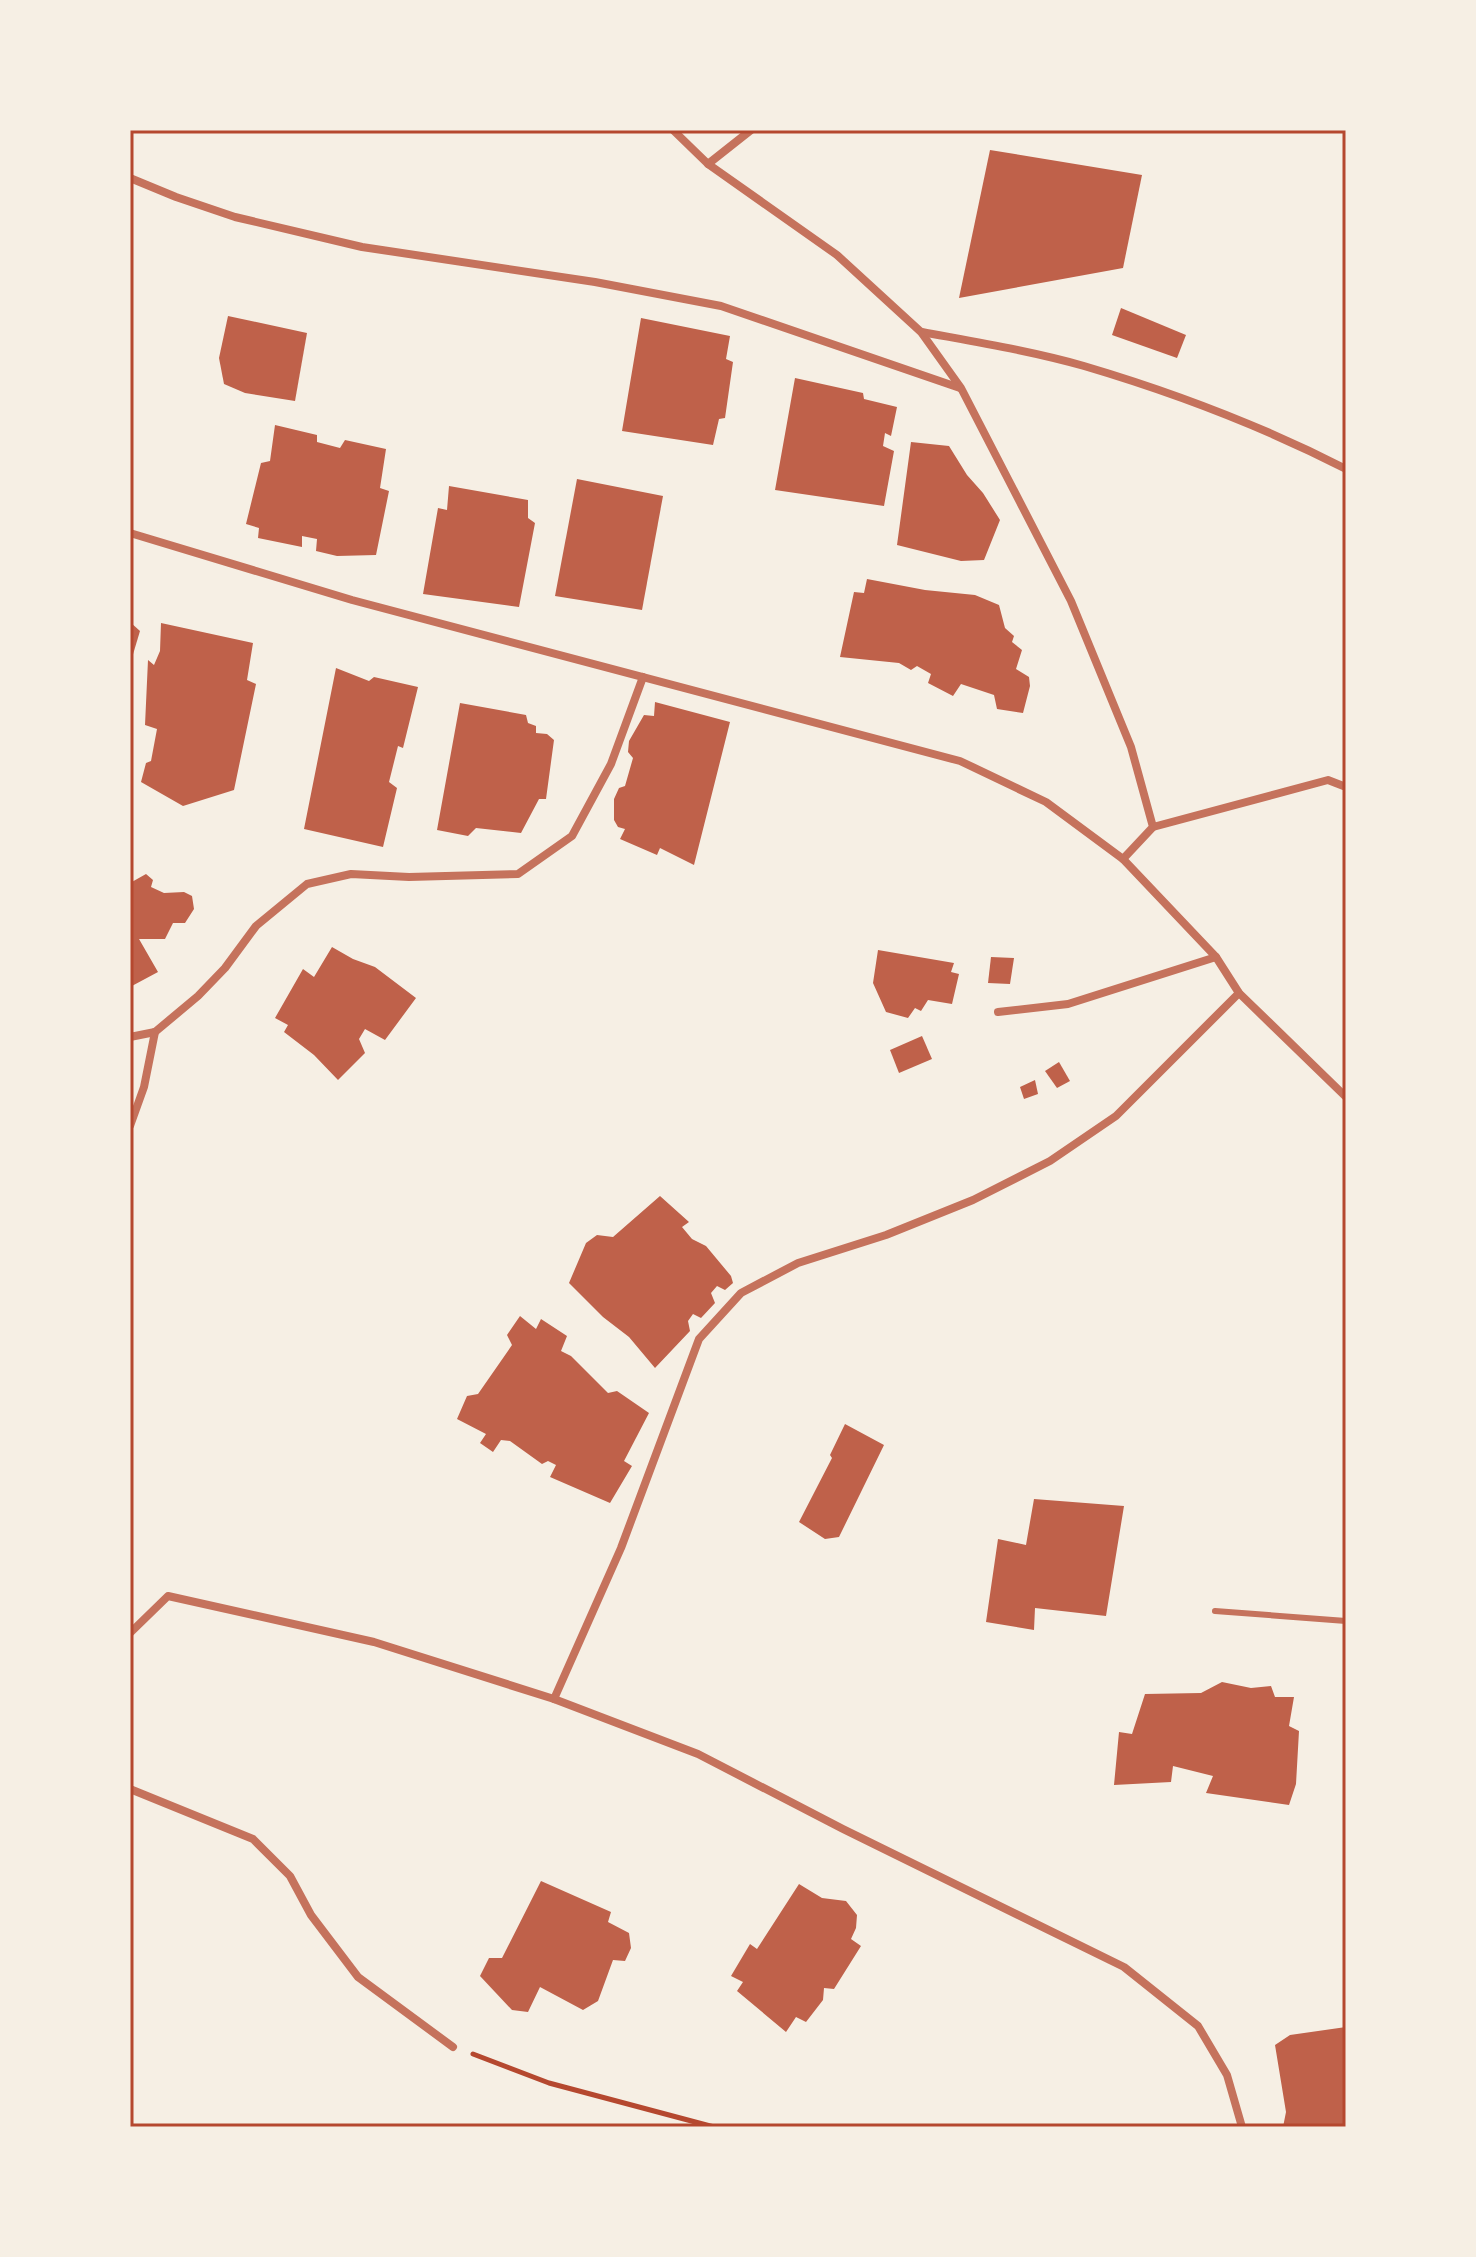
<svg xmlns="http://www.w3.org/2000/svg" width="1476" height="2257" viewBox="0 0 1476 2257" font-family="'Roboto Condensed',sans-serif">
  <style>
    .building { fill: #bf614a }
    .lines { fill: none; stroke-linecap: round; stroke-linejoin: round }
    .path { stroke: #b5482f; stroke-width: 5 }
    .service { stroke: #c5725c; stroke-width: 6 }
    .minor { stroke: #c5725c; stroke-width: 8 }
    .neatline { fill: none; stroke: #b5482f; stroke-width: 3 }
  </style>
  <rect width="100%" height="100%" fill="#f6efe4"/>
  <g class="building">
    <polygon points="990,150 1142,175 1123,268 959,298"/>
    <polygon points="1121,308 1186,335 1177,358 1112,335"/>
    <polygon points="228,316 307,333 295,401 245,393 224,384 219,358"/>
    <polygon points="641,318 730,336 726,359 733,362 725,418 719,419 713,445 622,431"/>
    <polygon points="795,378 863,393 864,399 897,407 891,436 885,433 883,446 894,451 884,506 775,490"/>
    <polygon points="275,425 317,435 317,442 340,448 345,440 386,449 380,488 389,491 376,555 337,556 316,551 317,539 302,536 302,547 258,538 259,528 246,524 261,463 270,461"/>
    <polygon points="911,442 949,446 967,475 983,493 1000,520 984,560 961,561 897,545"/>
    <polygon points="577,479 663,496 642,610 555,596"/>
    <polygon points="449,486 528,500 528,518 535,523 519,607 423,594 438,508 447,510"/>
    <polygon points="867,579 925,590 975,595 999,605 1005,628 1014,636 1012,642 1022,650 1016,669 1029,677 1030,686 1023,713 997,709 994,695 961,684 953,696 928,683 931,674 917,666 911,670 899,663 840,657 854,592 864,593"/>
    <polygon points="130,622 140,631 131,661 130,661"/>
    <polygon points="161,623 253,643 247,680 256,684 234,790 183,806 141,782 146,763 151,761 157,729 145,725 148,660 154,665 160,651"/>
    <polygon points="336,668 369,681 374,677 418,687 403,748 398,746 389,782 397,788 383,847 304,829"/>
    <polygon points="655,702 730,722 694,865 660,848 657,855 620,839 625,829 618,827 614,820 614,799 619,788 625,786 633,758 628,752 629,741 644,715 654,716"/>
    <polygon points="460,703 526,715 528,723 536,726 536,733 547,734 554,740 546,799 539,799 521,833 476,828 468,836 437,830"/>
    <polygon points="146,874 153,880 151,887 164,893 184,892 192,896 194,909 185,923 173,923 165,939 139,939 158,972 130,987 130,883"/>
    <polygon points="332,947 353,959 375,967 416,998 385,1040 365,1029 359,1039 365,1053 338,1080 314,1055 284,1032 288,1025 275,1018 303,969 314,977"/>
    <polygon points="878,950 954,963 951,972 959,974 952,1004 928,1000 921,1011 915,1008 908,1018 886,1012 873,983"/>
    <polygon points="991,957 1014,958 1010,984 988,983"/>
    <polygon points="922,1036 932,1059 899,1073 890,1050"/>
    <polygon points="1059,1062 1070,1081 1057,1088 1045,1071"/>
    <polygon points="1035,1080 1038,1094 1024,1099 1020,1087"/>
    <polygon points="660,1196 689,1222 682,1227 692,1239 706,1246 731,1276 733,1283 725,1290 717,1286 711,1293 715,1303 701,1318 693,1314 688,1321 690,1331 655,1368 629,1337 603,1317 569,1283 586,1243 597,1235 613,1237"/>
    <polygon points="520,1316 536,1329 541,1319 567,1336 561,1351 571,1356 608,1393 617,1391 649,1413 624,1461 632,1466 610,1503 550,1477 556,1465 548,1461 542,1464 510,1441 501,1440 493,1452 480,1443 486,1434 457,1419 467,1396 478,1394 512,1345 507,1335"/>
    <polygon points="845,1424 884,1445 839,1537 825,1539 799,1522 832,1458 830,1455"/>
    <polygon points="1034,1499 1124,1506 1106,1616 1035,1608 1034,1630 986,1622 998,1539 1026,1545"/>
    <polygon points="1222,1682 1251,1688 1271,1686 1275,1697 1294,1697 1289,1726 1299,1731 1296,1784 1289,1805 1206,1793 1213,1776 1173,1766 1171,1782 1114,1785 1119,1732 1132,1734 1145,1694 1201,1693"/>
    <polygon points="541,1881 611,1912 608,1922 629,1933 631,1948 625,1961 613,1960 598,2001 583,2010 540,1987 528,2012 512,2010 480,1976 489,1958 502,1958"/>
    <polygon points="799,1884 822,1898 846,1901 857,1915 856,1928 851,1939 861,1946 834,1989 824,1988 823,2000 806,2022 796,2017 786,2032 737,1991 743,1982 731,1976 750,1944 757,1949"/>
    <polygon points="1346,2027 1346,2124 1324,2127 1283,2127 1286,2112 1275,2045 1290,2035"/>
  </g>
  <g class="lines">
    <polyline class="path" points="473,2054 549,2083 714,2127"/>
    <polyline class="service" points="1215,1611 1346,1621"/>
    <g class="minor">
      <polyline points="673,130 708,164 837,255 921,332 961,388 1071,601 1131,747 1153,827 1123,859"/>
      <polyline points="708,164 751,130"/>
      <polyline points="130,178 176,197 235,217 362,247 595,282 721,306 960,388"/>
      <path d="M922,332C976,342 1031,351 1084,366C1172,392 1264,427 1346,469"/>
      <polyline points="130,533 352,600 960,761 1046,802 1123,859 1216,957 1239,993 1346,1097"/>
      <polyline points="1153,827 1328,780 1346,787"/>
      <polyline points="998,1012 1068,1004 1216,957"/>
      <polyline points="130,1037 155,1032 198,996 225,968 256,926 307,884 351,874 409,877 518,874 572,836 611,764 643,677"/>
      <polyline points="130,1126 144,1087 155,1032"/>
      <polyline points="130,1633 168,1596 374,1642 554,1699 698,1754 843,1829 1124,1967 1198,2026 1227,2075 1242,2127"/>
      <polyline points="554,1699 621,1548 699,1339 741,1293 798,1263 886,1235 973,1200 1050,1161 1116,1116 1239,993"/>
      <polyline points="130,1789 253,1839 290,1876 311,1915 358,1977 453,2047"/>
    </g>
  </g>
  <rect width="1476" height="2257" fill="none" stroke="#f6efe4" stroke-width="264"/>
  <rect x="132" y="132" width="1212" height="1993" class="neatline"/>
</svg>
